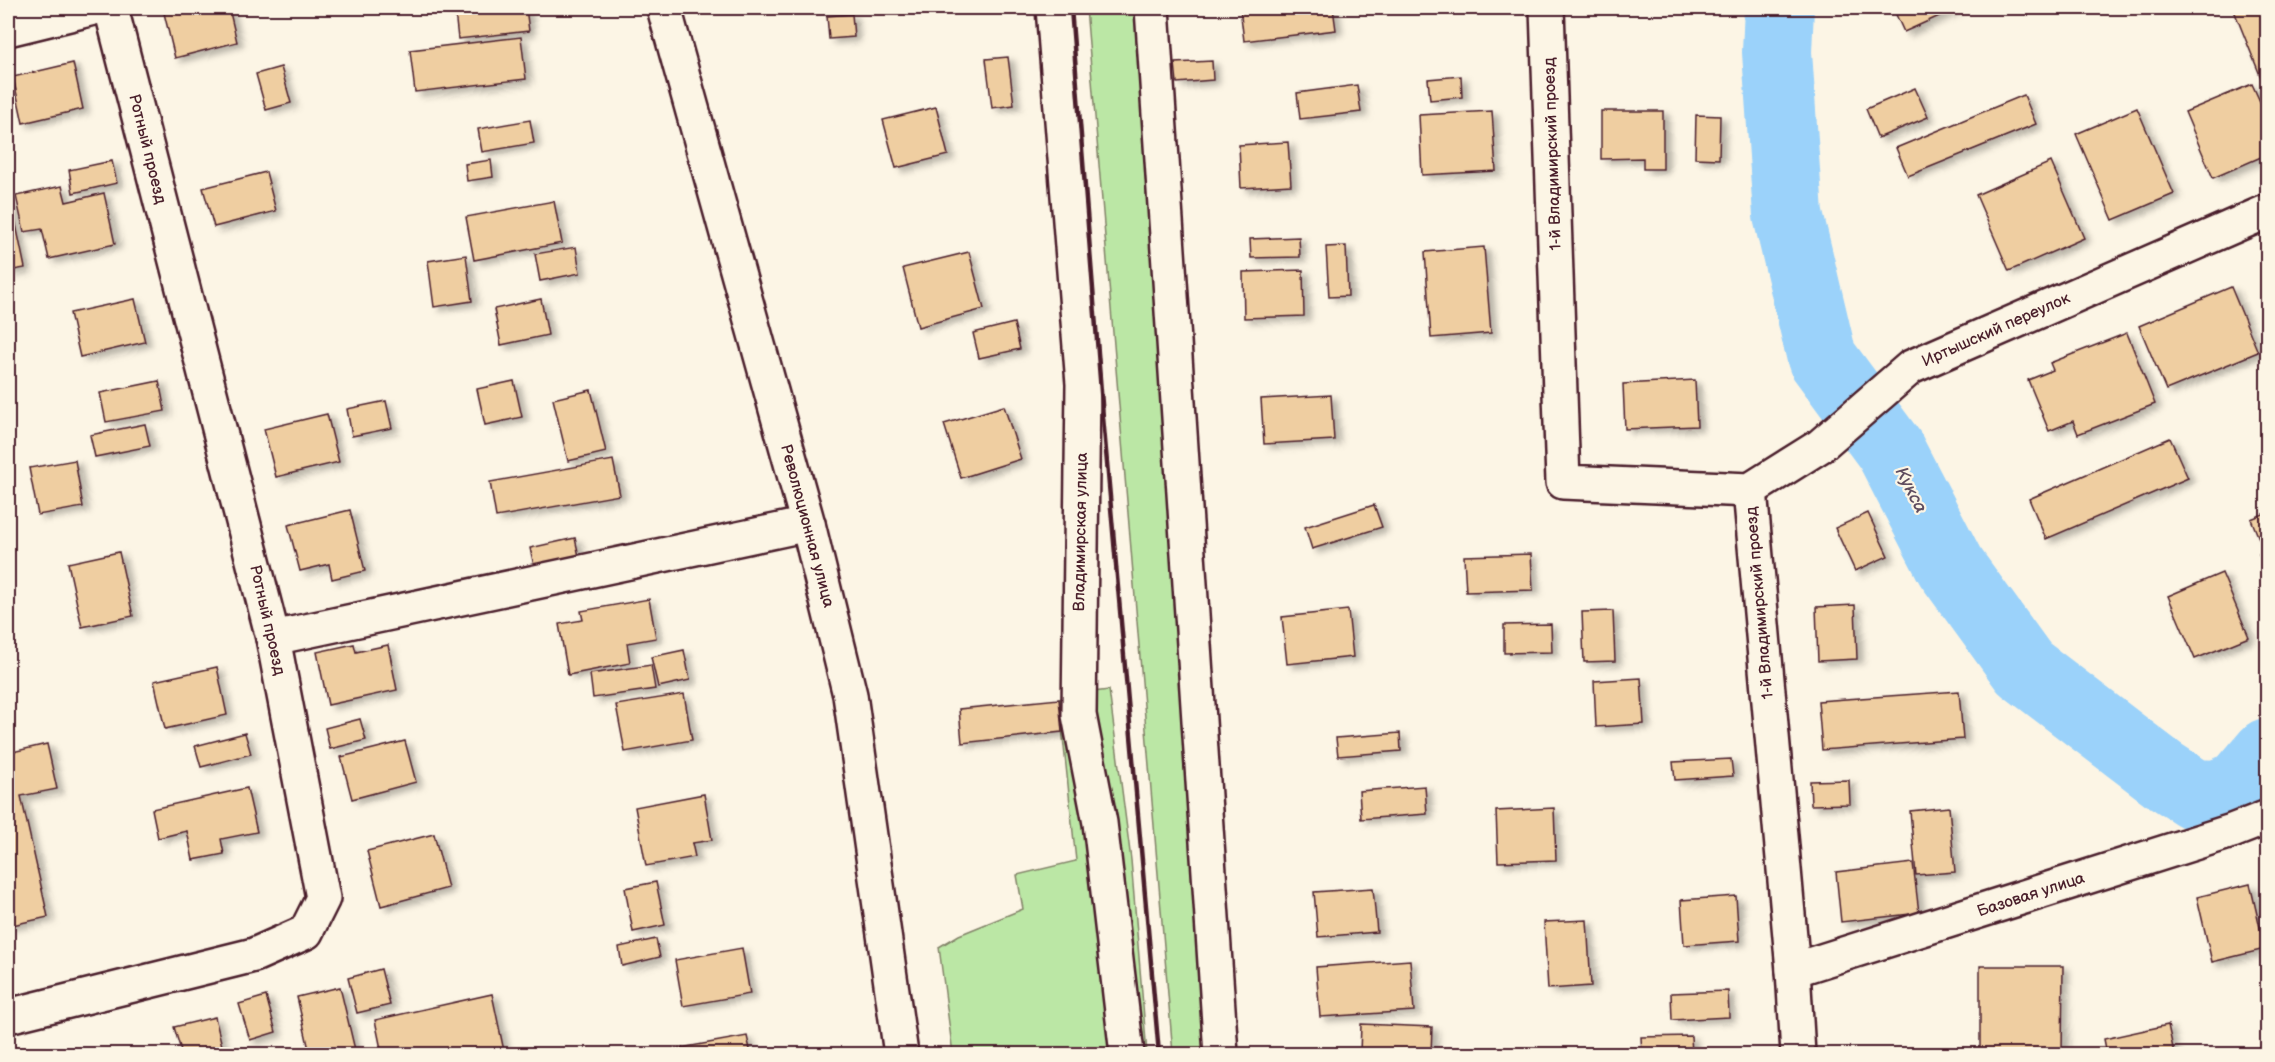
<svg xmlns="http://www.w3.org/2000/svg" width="2275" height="1062" viewBox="0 0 2275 1062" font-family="'Balsamiq Sans',sans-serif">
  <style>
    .green { fill: #bbe7a5; stroke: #828368; stroke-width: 1.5 }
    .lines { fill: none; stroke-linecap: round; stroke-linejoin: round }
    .river { stroke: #9bd2fa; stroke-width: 70 }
    .building { fill: #efcea1; stroke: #4a1f2b; stroke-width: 1.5; filter: url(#shadow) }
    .minor-casing { stroke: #4a1f2b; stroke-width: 38 }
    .tertiary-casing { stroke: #4a1f2b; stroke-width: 38 }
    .minor { stroke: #fcf5e5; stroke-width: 33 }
    .tertiary { stroke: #fcf5e5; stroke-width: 33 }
    .rail { stroke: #4a1f2b; stroke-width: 4.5 }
    .labels { text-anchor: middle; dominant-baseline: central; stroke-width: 4.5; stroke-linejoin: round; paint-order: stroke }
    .street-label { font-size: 16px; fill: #4a1f2b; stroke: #fcf5e5 }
    .water-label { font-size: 18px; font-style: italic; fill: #5e4c5f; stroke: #fcf5e5 }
  </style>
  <defs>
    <filter id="shadow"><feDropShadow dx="6" dy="4" stdDeviation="3" flood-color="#0004"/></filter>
  </defs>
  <rect width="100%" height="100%" fill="#fcf5e5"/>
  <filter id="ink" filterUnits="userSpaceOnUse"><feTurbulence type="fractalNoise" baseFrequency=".0167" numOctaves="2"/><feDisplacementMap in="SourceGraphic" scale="12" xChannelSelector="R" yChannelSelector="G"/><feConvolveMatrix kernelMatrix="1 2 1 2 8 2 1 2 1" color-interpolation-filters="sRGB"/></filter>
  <g filter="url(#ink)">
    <g class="green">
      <polygon points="1086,8 1137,8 1214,1054 1173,1054"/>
      <polygon points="1109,690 1131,860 1147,1054 1133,1054 1096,725 1093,692"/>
      <polygon points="1074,695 1120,1054 953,1054 939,947 959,935 1023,909 1017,875 1076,861 1059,699"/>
    </g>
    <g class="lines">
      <polyline class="river" points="1779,8 1777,52 1788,215 1822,358 1890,450 1950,566 2024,668 2163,774 2194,794 2216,795 2240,786 2268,753"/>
    </g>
    <g class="building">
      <polygon points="169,8 229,8 237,42 175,58 163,9"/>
      <polygon points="493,8 526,8 529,31 458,39 455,12"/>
      <polygon points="1240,8 1333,8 1336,30 1244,41"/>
      <polygon points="1893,8 1957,8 1904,32"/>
      <polygon points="2233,8 2263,8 2268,18 2268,95"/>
      <polygon points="852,14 854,37 829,39 827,16"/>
      <polygon points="521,37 526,79 415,92 410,50"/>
      <polygon points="1008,57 1014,105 992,108 986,59"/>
      <polygon points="1212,61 1213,80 1177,83 1175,63"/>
      <polygon points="73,63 83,109 23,123 13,77"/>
      <polygon points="281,67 291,103 266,110 256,74"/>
      <polygon points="1461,76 1462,97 1430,100 1428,79"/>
      <polygon points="2252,84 2268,119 2268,154 2213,178 2185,112"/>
      <polygon points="1357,85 1361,112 1300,119 1297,93"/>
      <polygon points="1915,88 1928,117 1878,138 1866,109"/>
      <polygon points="2024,95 2036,124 1908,176 1896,148"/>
      <polygon points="936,107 948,155 896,168 883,120"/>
      <polygon points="2137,108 2174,194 2113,220 2076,134"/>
      <polygon points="1492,111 1496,171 1422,175 1419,115"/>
      <polygon points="1601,111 1663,111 1663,169 1643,169 1643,158 1601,159"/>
      <polygon points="1696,115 1720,116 1719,159 1695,158"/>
      <polygon points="530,120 534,143 482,152 478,129"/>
      <polygon points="1288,142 1291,185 1241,188 1239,145"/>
      <polygon points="491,160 493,177 467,181 465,164"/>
      <polygon points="112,161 117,183 73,193 69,170"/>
      <polygon points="2051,162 2084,238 2009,271 1976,195"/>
      <polygon points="266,172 276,211 214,227 203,188"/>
      <polygon points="62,186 66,202 104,193 115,244 49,259 42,229 24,232 16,196"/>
      <polygon points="554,201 562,243 474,260 466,217"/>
      <polygon points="12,205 25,268 8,271 8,206"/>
      <polygon points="1299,237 1300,257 1251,258 1250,239"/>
      <polygon points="1346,246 1348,296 1329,297 1326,247"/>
      <polygon points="576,247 580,273 540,281 535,254"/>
      <polygon points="1484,247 1491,333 1431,338 1425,252"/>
      <polygon points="969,252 984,309 918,327 903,268"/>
      <polygon points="466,255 472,301 434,307 428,261"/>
      <polygon points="1303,270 1304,316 1244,318 1243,272"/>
      <polygon points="2231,287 2258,352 2166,390 2139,326"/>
      <polygon points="135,299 145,342 80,357 70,313"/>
      <polygon points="541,299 548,335 501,345 494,309"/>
      <polygon points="1014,323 1020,349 979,358 973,333"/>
      <polygon points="2127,333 2155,404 2078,434 2073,421 2049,431 2028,380 2053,370 2050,363"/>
      <polygon points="1695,380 1697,426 1625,429 1623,384"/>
      <polygon points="159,381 165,411 106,422 100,393"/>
      <polygon points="514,381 522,417 485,425 477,389"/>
      <polygon points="591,390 606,452 568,461 553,399"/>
      <polygon points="1331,395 1334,440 1264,444 1261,399"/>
      <polygon points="386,401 392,428 352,436 347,409"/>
      <polygon points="1004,406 1021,459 961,478 944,424"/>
      <polygon points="327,414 339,462 276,477 264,429"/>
      <polygon points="145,424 150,446 95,457 90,435"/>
      <polygon points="2170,438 2188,478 2046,539 2029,499"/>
      <polygon points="75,460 83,507 38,515 29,468"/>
      <polygon points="613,460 620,495 496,517 490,482"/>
      <polygon points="1374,505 1382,527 1312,549 1305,527"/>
      <polygon points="350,510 365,571 332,579 329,564 300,571 288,525"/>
      <polygon points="2268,512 2268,546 2263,548 2251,519"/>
      <polygon points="1868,513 1888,556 1855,571 1835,528"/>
      <polygon points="575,538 580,561 535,570 530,548"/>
      <polygon points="2268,550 2268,575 2259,554"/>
      <polygon points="119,552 133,616 82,627 68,563"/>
      <polygon points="1531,554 1533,590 1466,592 1464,556"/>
      <polygon points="2222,573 2249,637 2195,659 2168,596"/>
      <polygon points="649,599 656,638 627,643 630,663 568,675 559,624 583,620 581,611"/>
      <polygon points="1855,605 1857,659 1818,661 1816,607"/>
      <polygon points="1348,610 1353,657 1287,664 1282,617"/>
      <polygon points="1613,611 1615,661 1584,662 1582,612"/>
      <polygon points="1551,624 1552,652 1504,653 1504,625"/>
      <polygon points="354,644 356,652 388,645 397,690 328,705 317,652"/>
      <polygon points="684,650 690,680 658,687 651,657"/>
      <polygon points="651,665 655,689 593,698 590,674"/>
      <polygon points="217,667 227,715 165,729 154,681"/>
      <polygon points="1641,678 1644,724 1596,727 1594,681"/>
      <polygon points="1959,691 1963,739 1822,750 1818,701"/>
      <polygon points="684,694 692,740 625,752 616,705"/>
      <polygon points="1059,699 1062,732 962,743 959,709"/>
      <polygon points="360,719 366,740 330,749 325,728"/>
      <polygon points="245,733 251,754 201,767 195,746"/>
      <polygon points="1400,733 1401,751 1338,756 1336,738"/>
      <polygon points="405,741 416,782 352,799 341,757"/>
      <polygon points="47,744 57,789 21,796 48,917 8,926 8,753"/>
      <polygon points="1731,759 1733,776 1675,780 1673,762"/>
      <polygon points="1849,780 1850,804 1811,805 1810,781"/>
      <polygon points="1425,786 1427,814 1361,819 1359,791"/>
      <polygon points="247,788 257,832 221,839 224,854 193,860 187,831 158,838 152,809"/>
      <polygon points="704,794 712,840 692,843 695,857 646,866 635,807"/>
      <polygon points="1949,807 1955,872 1916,875 1910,811"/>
      <polygon points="1554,808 1556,860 1498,862 1496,811"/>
      <polygon points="434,834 448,888 381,906 367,851"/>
      <polygon points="1913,863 1919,913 1841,922 1836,872"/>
      <polygon points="656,882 665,925 633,932 625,888"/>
      <polygon points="2250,884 2265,949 2212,962 2197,897"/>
      <polygon points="1373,888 1377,932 1318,937 1314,892"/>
      <polygon points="1736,896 1739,941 1684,945 1681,900"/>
      <polygon points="1587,920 1591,986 1548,989 1544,922"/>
      <polygon points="656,939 660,957 622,966 619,947"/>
      <polygon points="742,948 750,994 683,1006 675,960"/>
      <polygon points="1410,960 1414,1011 1320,1017 1316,967"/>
      <polygon points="1980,966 2063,966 2062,1054 1980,1054"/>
      <polygon points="381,969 390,1005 357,1013 348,978"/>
      <polygon points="340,987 356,1054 310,1054 297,997"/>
      <polygon points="1728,991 1729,1017 1672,1020 1671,993"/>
      <polygon points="492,994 504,1051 489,1054 382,1054 375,1020"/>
      <polygon points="266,996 276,1032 250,1040 239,1004"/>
      <polygon points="215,1017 224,1054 182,1054 174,1027"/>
      <polygon points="1361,1024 1432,1027 1431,1054 1360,1054"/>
      <polygon points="2168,1025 2174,1053 2107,1054 2104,1039"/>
      <polygon points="747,1036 751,1054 670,1054 670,1050"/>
      <polygon points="1691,1036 1692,1054 1642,1054 1641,1037"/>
    </g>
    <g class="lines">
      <g class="minor-casing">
        <g id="minor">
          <polyline points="1053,8 1083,384 1079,715 1100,823 1127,1054"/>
          <polyline points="1152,8 1221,1054"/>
          <polyline points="1547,8 1563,482 1750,490"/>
          <polyline points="8,29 94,8"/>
          <polyline points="1750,490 1820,446 1911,367 2268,211"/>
          <polyline points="1750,490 1793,970 1798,1054"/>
          <polyline points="273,638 808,524"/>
          <polyline points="1793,970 2232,831 2268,817"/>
          <polyline points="8,1016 254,955 306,932 323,898 273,638 111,8"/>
        </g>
      </g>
      <g class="tertiary-casing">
        <polyline id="tertiary" points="664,8 808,524 850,695 901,1054"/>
      </g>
      <use href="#minor" class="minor"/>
      <use href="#tertiary" class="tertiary"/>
      <polyline class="rail" points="1071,8 1103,417 1159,1054"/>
    </g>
  </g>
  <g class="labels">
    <g class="street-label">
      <text transform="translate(147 149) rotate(76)">Ротный проезд</text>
      <text transform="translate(1553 154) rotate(-92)">1-й Владимирский проезд</text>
      <text transform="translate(1996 330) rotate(-24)">Иртышский переулок</text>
      <text transform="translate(807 526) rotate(75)">Революционная улица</text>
      <text transform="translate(1081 532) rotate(-89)">Владимирская улица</text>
      <text transform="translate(1760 603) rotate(-95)">1-й Владимирский проезд</text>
      <text transform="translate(267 620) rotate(77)">Ротный проезд</text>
      <text transform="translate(2031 895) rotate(-18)">Базовая улица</text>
    </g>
    <g class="water-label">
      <text transform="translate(1911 490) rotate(63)">Кукса</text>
    </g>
  </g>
  <rect width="2275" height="1062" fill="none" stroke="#fcf5e5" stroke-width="30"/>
  <rect x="15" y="15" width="2245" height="1032" fill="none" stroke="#4a1f2b" stroke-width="2" filter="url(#ink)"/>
</svg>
